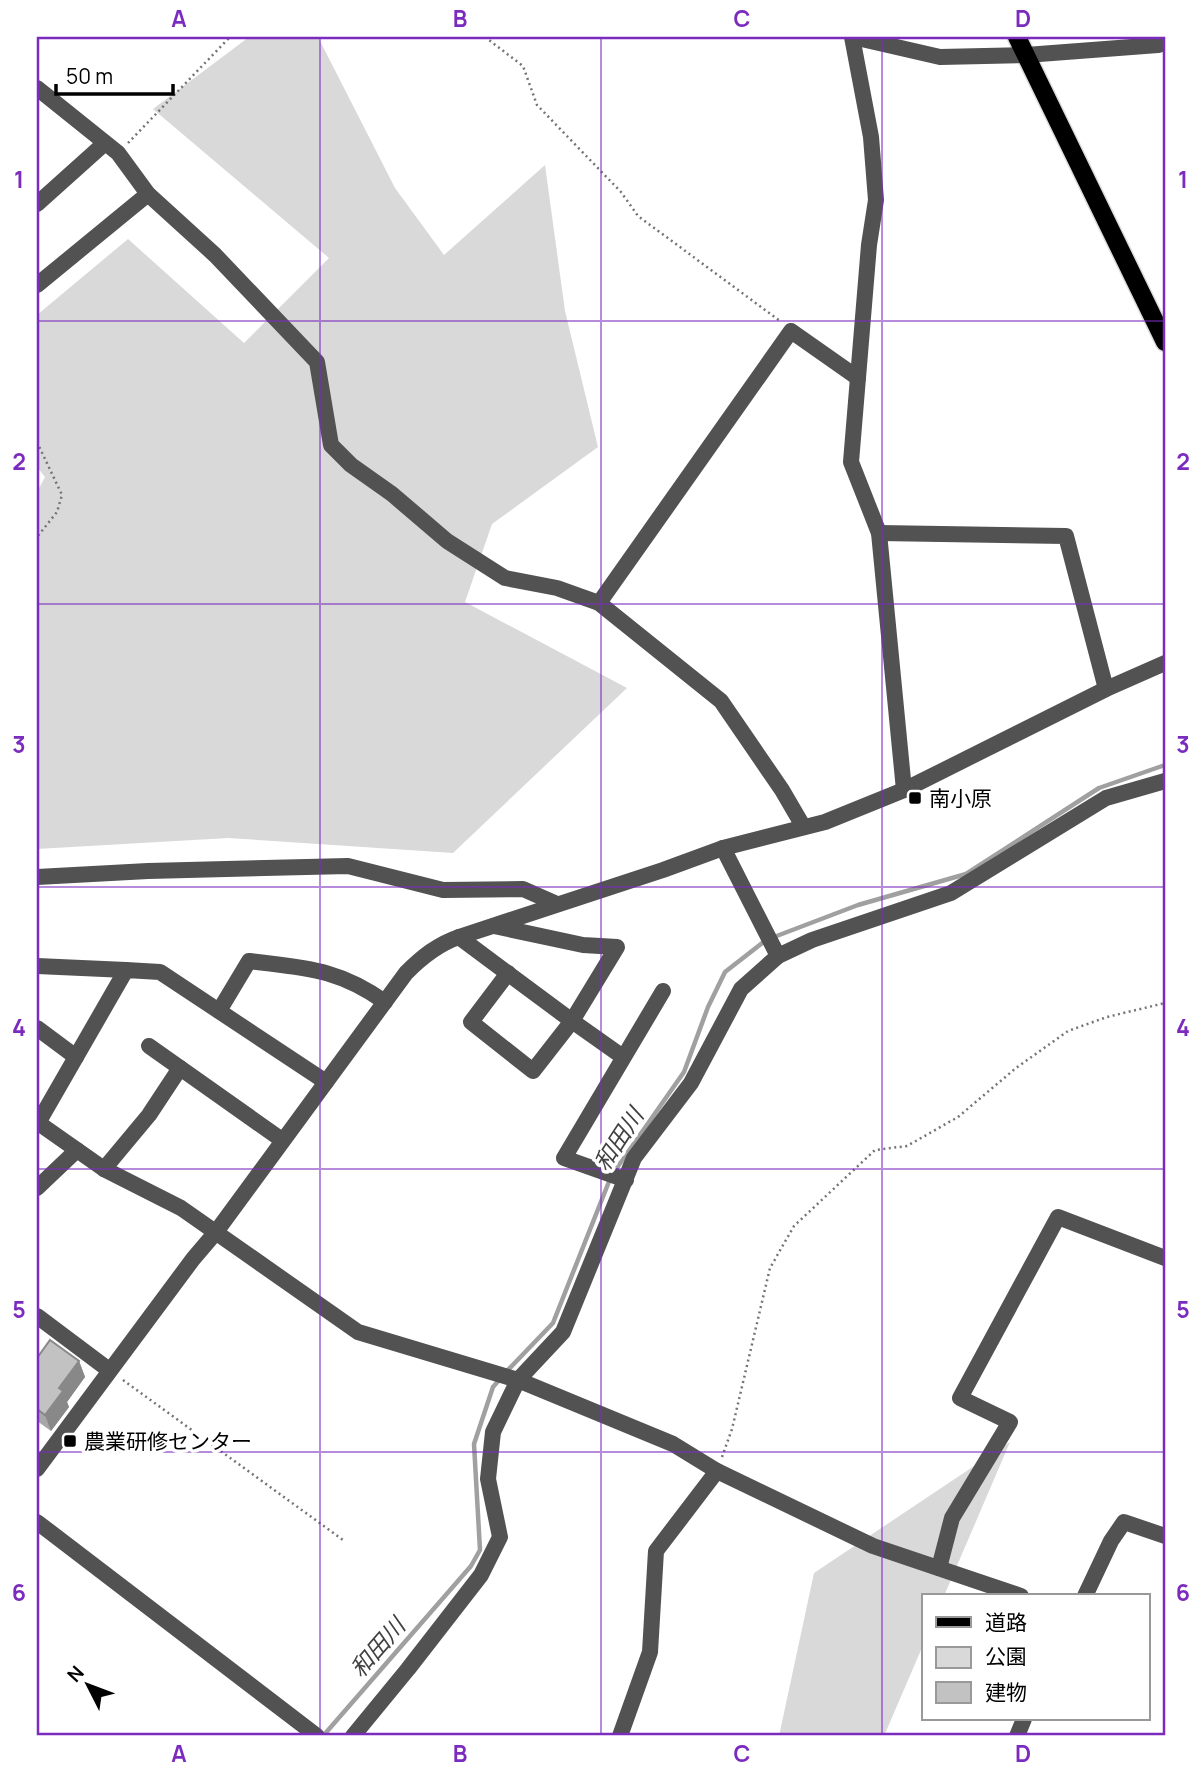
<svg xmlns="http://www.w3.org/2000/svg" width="1202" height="1773" viewBox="0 0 1202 1773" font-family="Manrope,'Noto Sans JP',sans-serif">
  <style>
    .green { fill: #d9d9d9 }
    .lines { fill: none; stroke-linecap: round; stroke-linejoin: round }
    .stream { stroke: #a0a0a0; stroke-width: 4.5 }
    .major-casing { stroke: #dbdbdb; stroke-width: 21 }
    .path { stroke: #747474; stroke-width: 2.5; stroke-dasharray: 2 3.5; stroke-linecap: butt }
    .minor { stroke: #525252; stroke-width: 16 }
    .major { stroke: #000; stroke-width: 18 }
    .wall { fill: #a7a7a7 }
    .shaded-wall { fill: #888 }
    .building { fill: #c2c2c2; stroke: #888; stroke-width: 2 }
    .grid { fill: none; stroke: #7b2cbf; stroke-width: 2; stroke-opacity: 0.55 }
    .poi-dot { fill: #000; stroke: #fff; stroke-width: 2.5 }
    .labels { text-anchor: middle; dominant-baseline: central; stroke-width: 7; stroke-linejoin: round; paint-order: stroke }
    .poi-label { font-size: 21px; fill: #000; stroke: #fff; text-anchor: start }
    .water-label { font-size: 23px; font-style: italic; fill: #414141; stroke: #fff }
    .neatline { fill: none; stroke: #7b2cbf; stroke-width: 2.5 }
    .grid-label { font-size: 23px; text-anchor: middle; font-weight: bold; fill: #7b2cbf }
  </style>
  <rect width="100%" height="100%" fill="#fff"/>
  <g class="green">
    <polygon points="249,37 318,37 395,188 444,255 545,165 565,311 598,447 492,524 465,602 627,688 453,853 228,838 37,849 37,492 45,477 37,467 37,315 128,239 244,343 329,258 153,109"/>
    <polygon points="1010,1442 944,1596 924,1596 924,1643 884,1736 779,1736 814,1573"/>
  </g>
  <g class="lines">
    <g class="stream">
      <polyline points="774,937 858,905 966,874 1099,788 1165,765"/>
      <polyline points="614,1172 684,1072 708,1007 725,972 766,940"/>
      <polyline points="506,1372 553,1323 610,1179"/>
      <polyline points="323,1736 471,1566 480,1550 474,1444 493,1387 500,1379"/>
    </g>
    <g class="major-casing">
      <polyline id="major" points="1017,37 1165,342"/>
    </g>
    <g class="path">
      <polyline points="485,37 523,66 537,105 621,192 638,216 780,321"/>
      <polyline points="128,143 230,37"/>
      <polyline points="37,442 62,495 57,512 37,537"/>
      <polyline points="123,1380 343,1540"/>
      <polyline points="722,1457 732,1429 770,1268 794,1226 875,1150 907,1146 958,1117 1016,1068 1068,1031 1107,1017 1165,1003"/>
    </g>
    <g class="minor">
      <polyline points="852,37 871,137 876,200 869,245 851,462 879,533 904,790"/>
      <polyline points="853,37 940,57 1026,55 1158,45 1165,43"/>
      <polyline points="37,88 118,153 148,194 215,255 317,362 331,445 351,465 392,494 447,541 505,578 557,588 599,603 721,701 782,790 803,826"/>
      <polyline points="37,204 105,143"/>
      <polyline points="37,285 148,194"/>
      <polyline points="879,533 1066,536 1106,689"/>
      <polyline points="599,603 791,331 858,378"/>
      <polyline points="723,848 778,956"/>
      <polyline points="37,877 148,871 348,866 443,890 523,889 557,904"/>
      <polyline points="494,926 583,945 617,947 572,1021 533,1071 471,1022 508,973"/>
      <polyline points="459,937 572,1021 623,1057"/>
      <polyline points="37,966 126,970"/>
      <path d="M219,1011L249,961C304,968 337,968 385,1002"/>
      <polyline points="37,1028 76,1057"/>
      <polyline points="149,1046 282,1140"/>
      <polyline points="37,1122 104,1169 181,1208 358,1332 518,1380 673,1444 717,1471 873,1546 1021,1596"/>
      <polyline points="38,1123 126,970 160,972 326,1082"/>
      <polyline points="104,1169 149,1115 180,1068"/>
      <polyline points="626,1180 564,1158 663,991"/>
      <polyline points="37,1188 77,1150"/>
      <polyline points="37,1316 109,1370"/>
      <path d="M37,1469L193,1259L216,1232L406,973C422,957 438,944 459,937L663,870L723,848L825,822L904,790L1106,689L1165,663"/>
      <polyline points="37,1522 317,1736"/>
      <polyline points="939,1568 952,1518 1010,1422 960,1398 1058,1217 1165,1258"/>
      <polyline points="1085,1596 1111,1541 1124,1522 1165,1536"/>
      <polyline points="353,1736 408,1669 481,1575 500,1537 488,1479 493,1432 518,1380 563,1332 634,1158 691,1083 741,989 778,956 812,940 951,893 1106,798 1165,781"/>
      <polyline points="620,1736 650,1652 656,1551 717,1471"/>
      <polyline points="1017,1736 1024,1719"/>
    </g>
    <use href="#major" class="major"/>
  </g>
  <polygon class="wall" points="37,1358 79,1361 85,1377 67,1402 69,1407 51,1431 37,1421"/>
  <polygon class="shaded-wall" points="79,1361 85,1377 67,1402 69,1407 51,1431 45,1415 59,1388"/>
  <polygon class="building" points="50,1340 79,1361 59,1388 63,1391 45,1415 37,1409 37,1358"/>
  <path class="grid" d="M320,37V1736M601,37V1736M882,37V1736M37,321H1165M37,604H1165M37,887H1165M37,1169H1165M37,1452H1165"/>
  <g class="poi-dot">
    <rect x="908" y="791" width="14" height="14" rx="3.5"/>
    <rect x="63" y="1434" width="14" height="14" rx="3.5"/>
  </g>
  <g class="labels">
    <g class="poi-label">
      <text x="929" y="798">南小原</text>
      <text x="84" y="1441">農業研修センター</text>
    </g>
    <g class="water-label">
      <text transform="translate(618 1139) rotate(-57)">和田川</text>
      <text transform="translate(377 1647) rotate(-49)">和田川</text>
    </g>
  </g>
  <rect width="1202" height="1773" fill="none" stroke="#ffffff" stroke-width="77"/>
  <rect x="922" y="1594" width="228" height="126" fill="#ffffff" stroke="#999999" stroke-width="2"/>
  <rect x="936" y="1617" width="35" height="10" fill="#000000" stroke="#999999" stroke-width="2"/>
  <text x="985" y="1630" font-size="21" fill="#000000">道路</text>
  <rect x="936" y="1647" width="35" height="21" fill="#d9d9d9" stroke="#999999" stroke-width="2"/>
  <text x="985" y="1664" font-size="21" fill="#000000">公園</text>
  <rect x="936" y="1682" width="35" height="21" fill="#c2c2c2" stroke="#999999" stroke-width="2"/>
  <text x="985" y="1700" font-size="21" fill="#000000">建物</text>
  <g transform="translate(88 1685) rotate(312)" stroke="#ffffff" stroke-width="5" paint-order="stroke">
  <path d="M0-5L12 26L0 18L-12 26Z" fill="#000000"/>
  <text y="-10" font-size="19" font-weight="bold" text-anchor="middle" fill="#000000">N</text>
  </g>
  <path d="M56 84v10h117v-10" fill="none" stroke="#000000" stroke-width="3.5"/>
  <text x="66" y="84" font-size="21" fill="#000000" stroke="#ffffff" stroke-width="5" paint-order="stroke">50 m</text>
  <rect x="38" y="38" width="1126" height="1696" class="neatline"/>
  <g class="grid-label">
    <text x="179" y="27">A</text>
    <text x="460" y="27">B</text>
    <text x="742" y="27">C</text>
    <text x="1023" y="27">D</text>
    <text x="19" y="188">1</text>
    <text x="1183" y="188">1</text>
    <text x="19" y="470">2</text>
    <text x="1183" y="470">2</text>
    <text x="19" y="753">3</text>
    <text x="1183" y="753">3</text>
    <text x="19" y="1036">4</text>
    <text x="1183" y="1036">4</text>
    <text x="19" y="1318">5</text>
    <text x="1183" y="1318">5</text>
    <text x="19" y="1601">6</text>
    <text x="1183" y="1601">6</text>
    <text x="179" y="1762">A</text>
    <text x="460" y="1762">B</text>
    <text x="742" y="1762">C</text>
    <text x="1023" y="1762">D</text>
  </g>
</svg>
